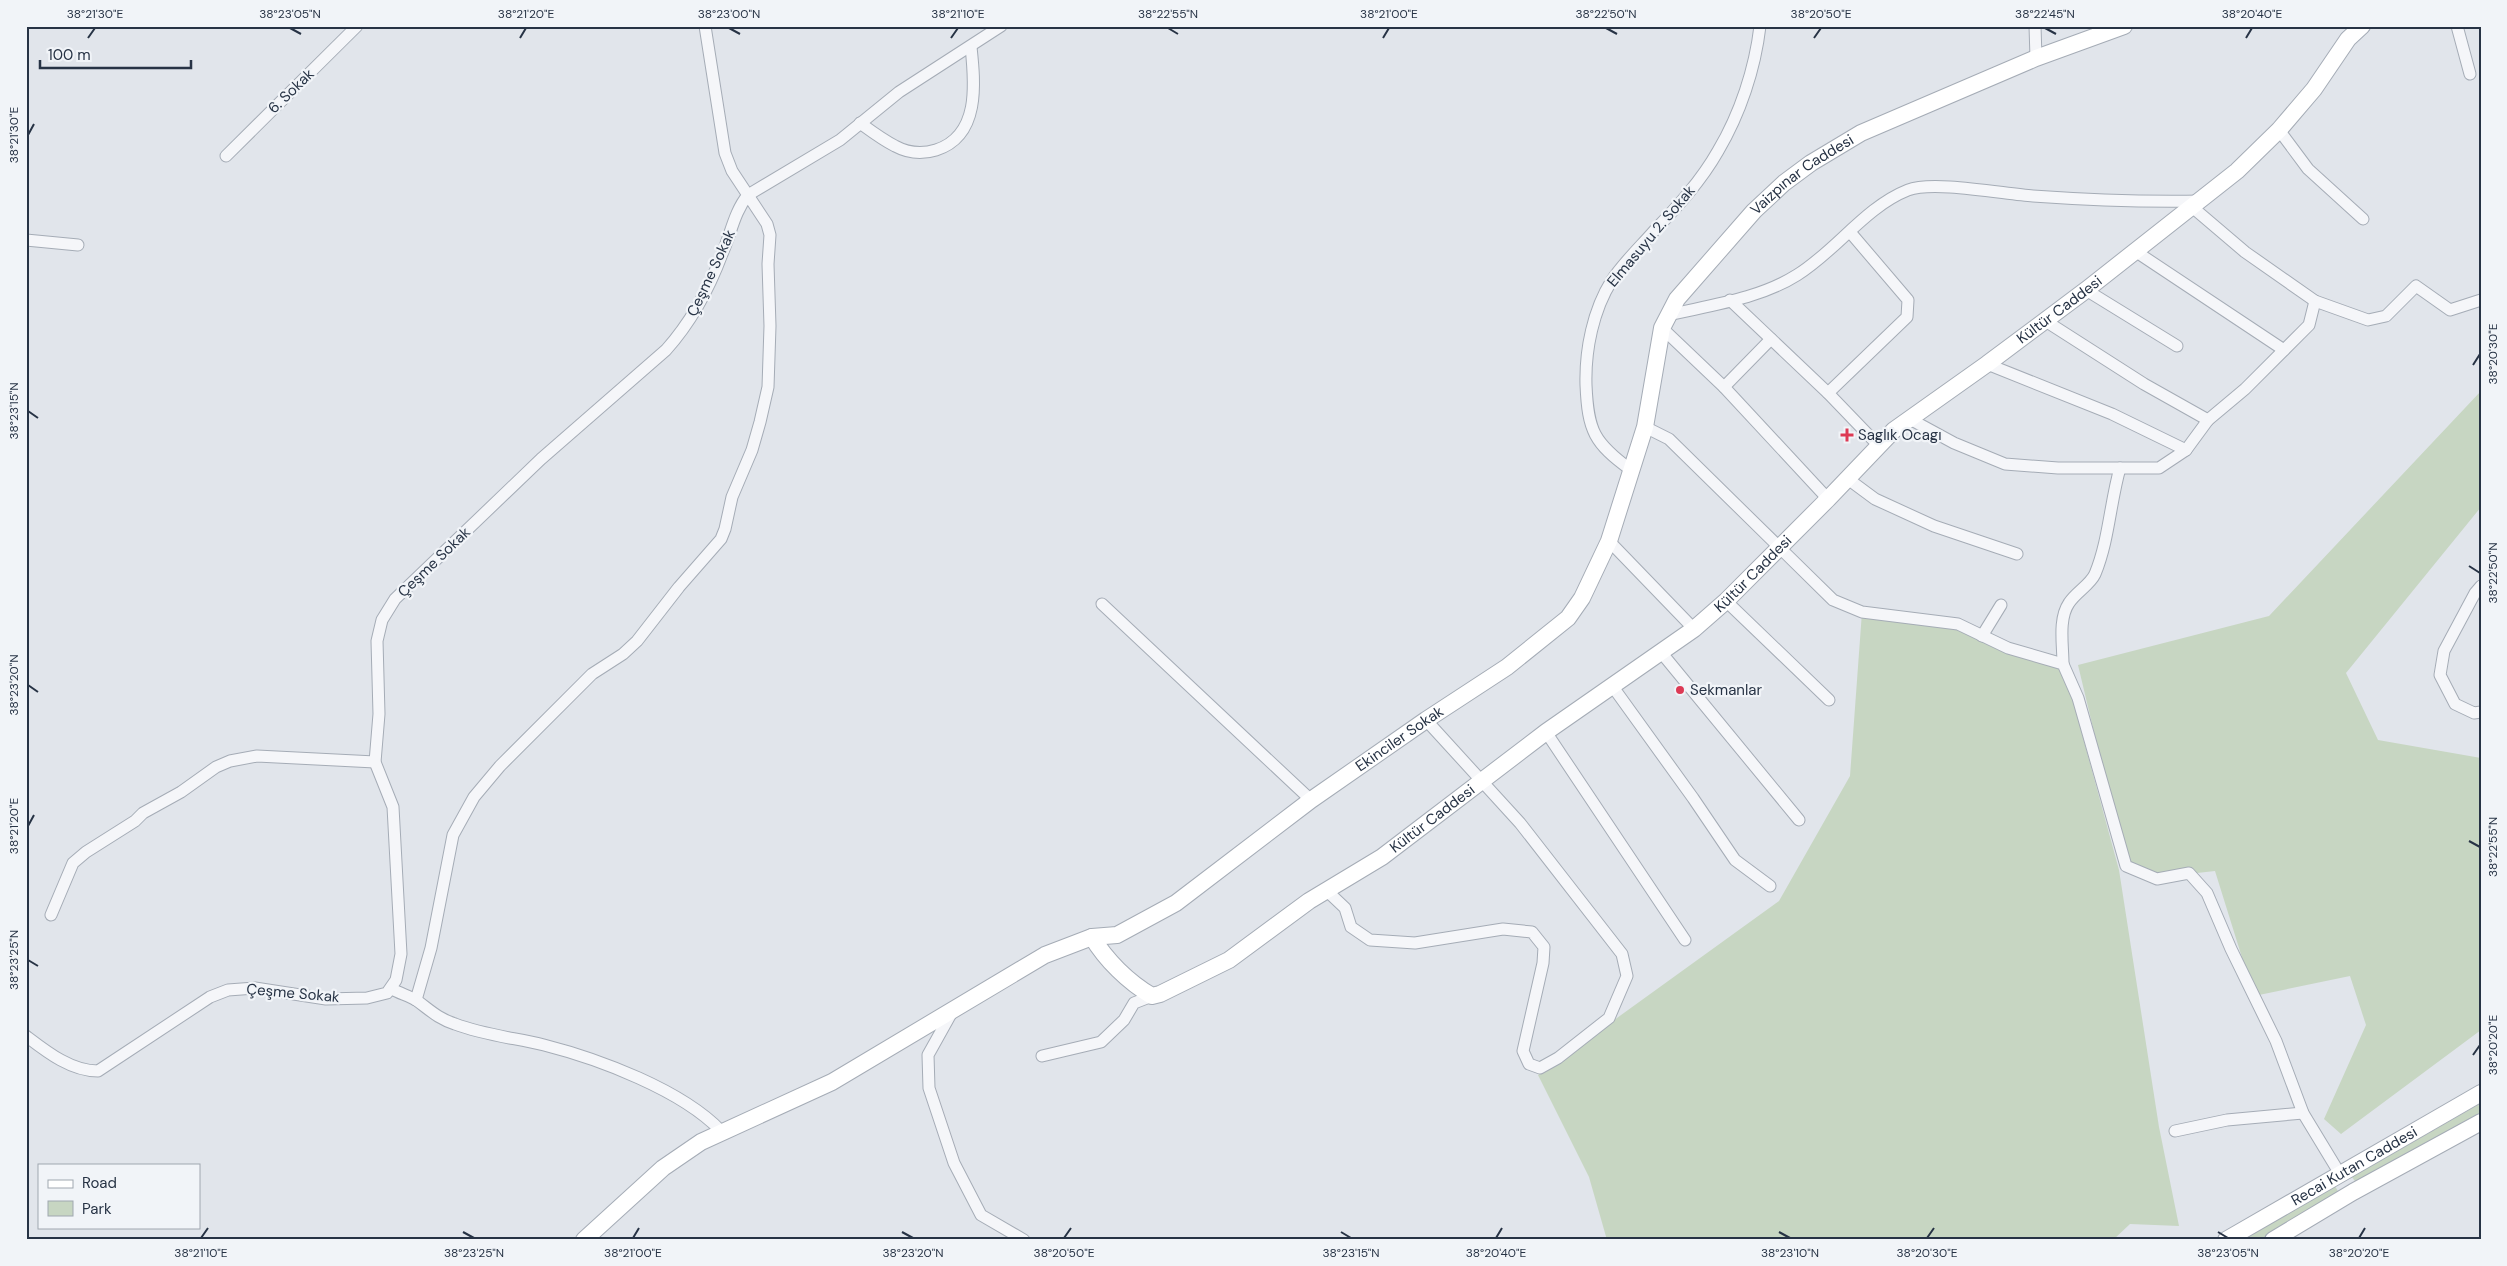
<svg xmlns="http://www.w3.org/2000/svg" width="2507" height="1266" viewBox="0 0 2507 1266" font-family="'DM Sans',sans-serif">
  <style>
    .green { fill: #c7d6c2 }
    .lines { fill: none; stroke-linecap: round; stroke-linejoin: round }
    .street-casing { stroke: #a5acb6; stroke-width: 13 }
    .secondary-casing { stroke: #a5acb6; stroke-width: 18 }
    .street { stroke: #f5f6f9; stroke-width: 11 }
    .secondary { stroke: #fff; stroke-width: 16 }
    .ticks { fill: none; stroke: #273345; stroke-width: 2 }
    .poi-dot { fill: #dd3a55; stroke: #f1f4f8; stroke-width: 2 }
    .labels { text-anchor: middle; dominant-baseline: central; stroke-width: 4.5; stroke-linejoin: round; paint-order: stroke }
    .street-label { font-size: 15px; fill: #273345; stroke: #f1f4f8 }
    .poi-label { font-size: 15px; fill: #273345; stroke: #f1f4f8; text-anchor: start }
    .neatline { fill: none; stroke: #273345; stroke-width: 2 }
    .ticks-label { font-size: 12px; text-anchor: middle; fill: #273345 }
  </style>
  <rect width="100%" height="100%" fill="#e1e5eb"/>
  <g class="green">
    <polygon points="2481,391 2481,507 2346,673 2378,740 2481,758 2481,1030 2341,1134 2324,1119 2366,1025 2350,976 2254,996 2215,871 2170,876 2126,866 2078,665 2269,616"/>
    <polygon points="1862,612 1958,624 2063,664 2119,870 2159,1127 2179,1226 2130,1224 2113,1240 1607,1240 1589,1177 1538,1075 1779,901 1850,776"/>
    <polygon points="2481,1103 2481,1112 2357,1184 2352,1177"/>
    <polygon points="2335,1186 2340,1195 2259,1240 2239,1240"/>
  </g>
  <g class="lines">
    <g class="street-casing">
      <g id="street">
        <polyline points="2035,26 2036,58"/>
        <polyline points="2457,26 2470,74"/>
        <path d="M860,123C871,131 883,140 895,146C908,153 923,154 936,150C980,136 975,84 971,47"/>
        <polyline points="2279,130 2308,169 2363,219"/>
        <polyline points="226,156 357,26"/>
        <polyline points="2191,206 2245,252 2315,301 2368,320 2386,316 2416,286 2450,310 2481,300"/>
        <polyline points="26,240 78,245"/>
        <polyline points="2135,251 2284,350"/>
        <polyline points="2086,290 2177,346"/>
        <polyline points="1730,300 1828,393 1879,446"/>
        <path d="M1668,315C1711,305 1759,299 1797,275C1836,251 1865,207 1908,190C1933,180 2004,194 2033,196C2089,200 2144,202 2200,201"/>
        <polyline points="2044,320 2144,384 2208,420"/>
        <polyline points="1662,328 1724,387 1828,499"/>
        <polyline points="1987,364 2112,414 2186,450"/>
        <polyline points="1724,387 1771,339"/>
        <polyline points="1828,393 1907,317 1908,300 1850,232"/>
        <polyline points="1908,418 1954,443 2005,464 2058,468 2159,468 2186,450 2208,420 2245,389 2309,325 2315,301"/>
        <polyline points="1645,427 1669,439 1833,600 1862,612 1958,624 2008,648 2063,664 2078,698 2126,866 2157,879 2189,873 2207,893 2231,949 2276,1041 2303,1113 2340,1174"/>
        <path d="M1631,470C1594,443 1588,431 1586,385C1585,350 1593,310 1612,280C1624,262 1640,247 1654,231C1678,206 1701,181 1718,151C1740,114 1755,69 1760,26"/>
        <polyline points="1848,479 1875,499 1934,526 2017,554"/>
        <polyline points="1609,541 1694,629"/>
        <polyline points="2481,586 2475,593 2444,651 2440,675 2455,704 2474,713 2481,712"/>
        <polyline points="1726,601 1829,700"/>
        <polyline points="1102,604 1311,800"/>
        <polyline points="1982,636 2001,605"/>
        <polyline points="1660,651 1799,820"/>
        <path d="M2063,664C2063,645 2058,619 2069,603C2076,592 2090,585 2095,574C2109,540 2110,503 2120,468"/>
        <polyline points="1613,687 1693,798 1735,860 1770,886"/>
        <polyline points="1546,732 1685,940"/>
        <polyline points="1326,890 1345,908 1351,927 1370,940 1415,943 1503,929 1532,932 1544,947 1543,963 1523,1051 1529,1064 1540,1068 1558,1058 1609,1018 1627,976 1622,954 1520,823 1426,720"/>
        <polyline points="51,915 73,863 86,852 135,821 143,813 181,792 216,767 230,761 257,756 375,762"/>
        <path d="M392,989C399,993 409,996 416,1000C430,1010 437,1018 455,1024C484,1035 515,1038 544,1045C599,1059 682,1090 721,1131"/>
        <polyline points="416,1000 431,948 453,835 474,797 500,766 592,674 623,654 637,641 679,587 721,539 725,529 732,497 752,450 760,422 768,387 770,326 768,264 770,235 767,224 732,171 725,153 705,26"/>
        <polyline points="952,1012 928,1055 929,1088 954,1163 981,1215 1024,1240"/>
        <path d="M26,1036C47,1052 71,1071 98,1071L210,997L228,990L255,988L326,999L367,998L387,993L396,980L401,954L393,807L375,762L379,714L377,641L382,620L395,599L541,459L666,350C691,322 709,289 722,254C731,234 734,212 748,195L840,140L899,92L1001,26"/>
        <polyline points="1042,1056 1101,1042 1124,1020 1134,1003 1152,996"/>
        <polyline points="2175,1131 2227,1120 2303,1113"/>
      </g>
    </g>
    <g class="secondary-casing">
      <g id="secondary">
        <path id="s1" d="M1092,937C1106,960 1128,982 1152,996L1160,994L1229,960L1309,901L1382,857L1546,732L1694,629L1726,601L1828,499L1894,430L1987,364L2086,290L2237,171L2279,130L2314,89L2348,39L2362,26"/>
        <path id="s2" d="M584,1240L663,1168L701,1142L832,1082L1045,955L1092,937L1117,935L1176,903L1311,800L1426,720L1507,667L1568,618L1582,598L1609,541L1645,427L1662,328L1677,299L1754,211L1784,183L1811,163L1861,133L2036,58L2124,26"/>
        <path id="s3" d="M2226,1240L2481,1093"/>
        <polyline points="2273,1240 2353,1192 2481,1122"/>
      </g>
    </g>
    <use href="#street" class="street"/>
    <use href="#secondary" class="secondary"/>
  </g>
  <path class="ticks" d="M290,28L301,34M729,28L740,34M1168,28L1178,34M1606,28L1617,34M2045,28L2056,34M88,38L95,28M520,38L526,28M951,38L958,28M1383,38L1389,28M1814,38L1821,28M2246,38L2252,28M28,135L34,124M2473,365L2480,354M28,411L38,418M2469,566L2480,573M28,685L38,692M28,826L34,815M2469,841L2480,847M28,960L38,966M2473,1055L2480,1045M463,1232L474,1238M902,1232L913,1238M1341,1232L1351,1238M1779,1232L1790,1238M2218,1232L2228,1238M201,1238L208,1228M633,1238L639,1228M1064,1238L1071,1228M1496,1238L1502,1228M1927,1238L1934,1228M2359,1238L2365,1228"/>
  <g class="poi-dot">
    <path d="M1844.5 427.5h5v5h5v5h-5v5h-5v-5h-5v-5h5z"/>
    <circle cx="1680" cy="690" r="5"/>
  </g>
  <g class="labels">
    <g class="street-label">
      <text transform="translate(291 91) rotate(-44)">6. Sokak</text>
      <text stroke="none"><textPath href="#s2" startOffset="1690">Vaizpınar Caddesi</textPath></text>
      <text transform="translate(1651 236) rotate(-50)">Elmasuyu 2. Sokak</text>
      <text transform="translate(711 273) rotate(-65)">Çeşme Sokak</text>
      <text stroke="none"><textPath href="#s1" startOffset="1228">Kültür Caddesi</textPath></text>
      <text transform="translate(434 562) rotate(-44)">Çeşme Sokak</text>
      <text stroke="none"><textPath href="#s1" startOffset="822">Kültür Caddesi</textPath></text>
      <text stroke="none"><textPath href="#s2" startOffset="965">Ekinciler Sokak</textPath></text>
      <text stroke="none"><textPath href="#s1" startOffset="418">Kültür Caddesi</textPath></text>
      <text transform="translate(293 993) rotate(5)">Çeşme Sokak</text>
      <text stroke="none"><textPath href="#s3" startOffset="148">Recai Kutan Caddesi</textPath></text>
    </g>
    <g class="poi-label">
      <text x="1858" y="435">Saglık Ocagı</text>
      <text x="1690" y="690">Sekmanlar</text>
    </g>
  </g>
  <rect width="2507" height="1266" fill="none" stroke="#f1f4f8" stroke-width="55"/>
  <rect x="38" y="1164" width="162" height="65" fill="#f1f4f8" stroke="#a0a7b0"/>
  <rect x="48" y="1180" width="25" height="8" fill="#ffffff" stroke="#a0a7b0"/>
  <text x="82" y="1188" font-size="15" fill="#273345">Road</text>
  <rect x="48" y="1201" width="25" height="15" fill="#c7d6c2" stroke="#a0a7b0"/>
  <text x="82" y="1214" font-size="15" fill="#273345">Park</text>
  <path d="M40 60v8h151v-8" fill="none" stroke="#273345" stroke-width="2.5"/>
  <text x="48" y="60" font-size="15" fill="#273345" stroke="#f1f4f8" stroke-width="4" paint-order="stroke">100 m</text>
  <rect x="28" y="28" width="2452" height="1210" class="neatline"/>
  <g class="ticks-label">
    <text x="95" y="18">38°21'30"E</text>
    <text x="290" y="18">38°23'05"N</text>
    <text x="526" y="18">38°21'20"E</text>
    <text x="729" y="18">38°23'00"N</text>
    <text x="958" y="18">38°21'10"E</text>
    <text x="1168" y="18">38°22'55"N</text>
    <text x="1389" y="18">38°21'00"E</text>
    <text x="1606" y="18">38°22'50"N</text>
    <text x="1821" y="18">38°20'50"E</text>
    <text x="2045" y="18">38°22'45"N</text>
    <text x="2252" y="18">38°20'40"E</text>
    <text transform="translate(14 135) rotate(-90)" y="4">38°21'30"E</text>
    <text transform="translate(2493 354) rotate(-90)" y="4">38°20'30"E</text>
    <text transform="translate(14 411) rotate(-90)" y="4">38°23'15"N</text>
    <text transform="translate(2493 573) rotate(-90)" y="4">38°22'50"N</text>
    <text transform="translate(14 685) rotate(-90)" y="4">38°23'20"N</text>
    <text transform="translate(14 826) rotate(-90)" y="4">38°21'20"E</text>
    <text transform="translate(2493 847) rotate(-90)" y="4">38°22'55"N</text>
    <text transform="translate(14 960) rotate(-90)" y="4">38°23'25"N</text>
    <text transform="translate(2493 1045) rotate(-90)" y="4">38°20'20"E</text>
    <text x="201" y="1257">38°21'10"E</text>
    <text x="474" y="1257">38°23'25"N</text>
    <text x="633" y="1257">38°21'00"E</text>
    <text x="913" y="1257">38°23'20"N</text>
    <text x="1064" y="1257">38°20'50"E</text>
    <text x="1351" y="1257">38°23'15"N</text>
    <text x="1496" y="1257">38°20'40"E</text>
    <text x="1790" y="1257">38°23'10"N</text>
    <text x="1927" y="1257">38°20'30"E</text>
    <text x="2228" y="1257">38°23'05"N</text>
    <text x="2359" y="1257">38°20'20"E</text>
  </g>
</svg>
